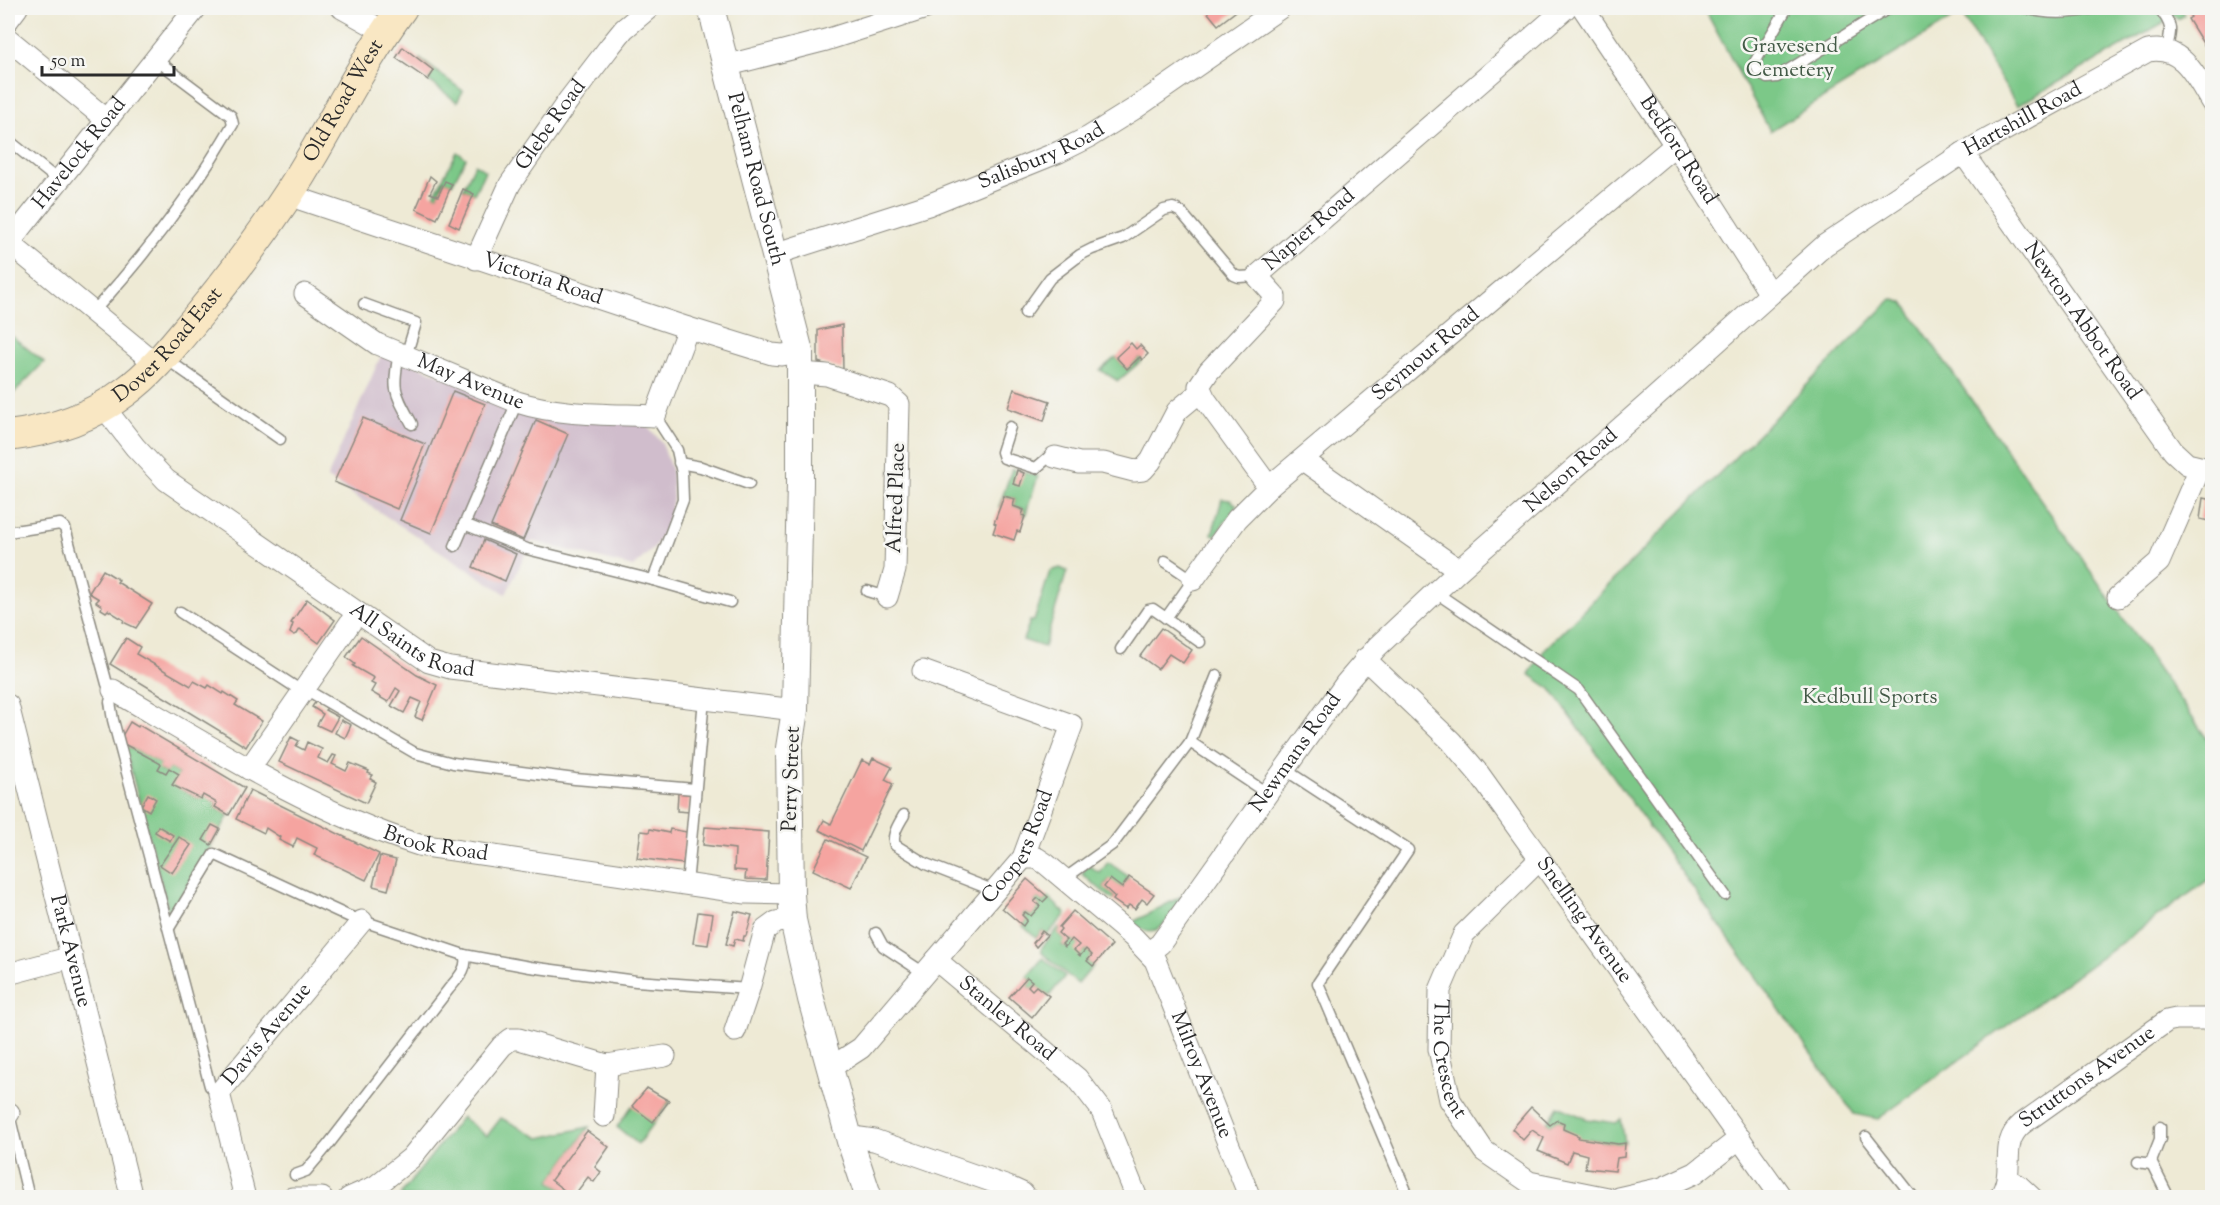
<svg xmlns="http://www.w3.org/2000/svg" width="2220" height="1205" viewBox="0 0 2220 1205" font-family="'Sorts Mill Goudy',serif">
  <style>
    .industrial { fill: #d0bdcc }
    .green { fill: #7bc888; stroke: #537a5a; stroke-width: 1.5 }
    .building { fill: #f5a4a0 }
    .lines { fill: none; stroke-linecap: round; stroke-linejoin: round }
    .service-casing { stroke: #8c8a80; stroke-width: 13 }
    .minor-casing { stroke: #8c8a80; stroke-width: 23 }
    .tertiary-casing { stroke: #8c8a80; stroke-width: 28 }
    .secondary-casing { stroke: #8c8a80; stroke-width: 32 }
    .service { stroke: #fff; stroke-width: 10 }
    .minor { stroke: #fff; stroke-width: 21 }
    .tertiary { stroke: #fff; stroke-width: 26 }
    .secondary { stroke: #f9e7c3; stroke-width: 30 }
    .labels { text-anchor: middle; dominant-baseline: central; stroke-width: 5; stroke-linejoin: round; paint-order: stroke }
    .park-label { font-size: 21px; fill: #435a47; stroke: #f6f6f2 }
    .street-label { font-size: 21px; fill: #2b2b2b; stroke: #f6f6f2 }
  </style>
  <rect width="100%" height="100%" fill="#f6f6f2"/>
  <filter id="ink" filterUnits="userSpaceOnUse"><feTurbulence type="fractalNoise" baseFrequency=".0167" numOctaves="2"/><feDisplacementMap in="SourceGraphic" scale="12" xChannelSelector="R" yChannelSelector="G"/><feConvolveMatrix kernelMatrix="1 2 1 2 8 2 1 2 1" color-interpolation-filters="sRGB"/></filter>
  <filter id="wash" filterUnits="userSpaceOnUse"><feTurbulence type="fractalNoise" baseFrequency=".008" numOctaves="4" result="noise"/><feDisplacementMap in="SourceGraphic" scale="24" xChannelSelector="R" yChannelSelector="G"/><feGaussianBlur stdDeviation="1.35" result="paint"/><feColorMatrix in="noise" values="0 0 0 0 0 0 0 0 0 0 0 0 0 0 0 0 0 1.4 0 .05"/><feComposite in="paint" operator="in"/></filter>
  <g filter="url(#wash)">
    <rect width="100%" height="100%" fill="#eeead5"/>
    <polygon class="industrial" points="383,351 535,415 646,424 662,443 672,472 673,499 667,525 654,548 633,567 532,541 506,594 327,478"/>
    <g class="green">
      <polygon points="1704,8 2180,8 2184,15 2177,19 2175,16 2017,106 1961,13 1770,131"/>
      <polygon points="420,59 463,91 457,102 428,80 433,71 419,61"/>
      <polygon points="457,152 466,158 452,184 444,181 438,196 434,195"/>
      <polygon points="475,164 485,171 474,194 463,189"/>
      <polygon points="1892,299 1904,303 2212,746 2212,877 1878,1119 1854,1114 1551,689 1529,674 1545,649"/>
      <polygon points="8,333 44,362 8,399"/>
      <polygon points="1116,357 1127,369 1140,357 1142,360 1118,381 1100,370"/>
      <polygon points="1012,469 1038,476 1025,516 1022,515 1024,509 1013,506 1015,499 1005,496 1001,508 999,507"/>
      <polygon points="1222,499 1230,500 1237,505 1215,536 1212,534"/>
      <polygon points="1060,568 1067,571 1044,647 1023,640 1030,621 1034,621 1050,571"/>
      <polygon points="124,744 161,764 159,769 165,773 169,768 179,774 173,785 200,799 203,795 217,803 215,807 229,815 170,916"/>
      <polygon points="1108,862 1129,877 1122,888 1109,880 1104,887 1115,897 1113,900 1082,874 1088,865 1100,873"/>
      <path d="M1182,896C1168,919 1160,944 1131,923Z"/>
      <polygon points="1048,897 1066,914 1047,935 1042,931 1036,938 1023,926 1027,920 1022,916 1025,912 1031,916 1040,906 1034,902 1038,898 1043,902"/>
      <polygon points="1059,927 1061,929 1058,933 1066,940 1062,945 1065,947 1072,939 1079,945 1080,955 1086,949 1092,955 1087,961 1093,966 1078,984 1042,953 1042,947"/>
      <polygon points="1043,958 1065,976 1049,996 1036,986 1032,990 1028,986 1032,981 1027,977"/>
      <polygon points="669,1101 670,1102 638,1144 617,1127 632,1106"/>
      <polygon points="1558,1106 1587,1119 1616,1123 1621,1119 1625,1143 1618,1144 1589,1139 1588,1141 1578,1138 1563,1129 1564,1123 1557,1120 1550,1125 1547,1123"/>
      <polygon points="462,1117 487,1136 501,1118 540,1138 589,1127 550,1181 573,1197 402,1197 401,1194"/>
    </g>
    <g id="blocks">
      <g class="building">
        <polygon points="1204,8 1240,8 1218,25"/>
        <polygon points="2185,8 2212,8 2212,58 2188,19 2191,17"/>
        <polygon points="403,47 434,71 428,80 396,58"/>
        <polygon points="430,176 436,181 430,193 438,196 445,181 452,184 437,219 416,209"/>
        <polygon points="463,189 474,194 459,228 449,223"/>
        <polygon points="842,325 843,370 818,362 818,330"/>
        <polygon points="1131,343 1136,349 1140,345 1148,354 1142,360 1140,357 1127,369 1116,357"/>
        <polygon points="1014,389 1050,401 1044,421 1008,408"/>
        <polygon points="453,391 485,404 431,533 400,520"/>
        <polygon points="363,418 425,444 397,509 334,482"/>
        <polygon points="536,420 568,434 523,540 491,526"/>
        <polygon points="1017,470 1024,473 1020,486 1013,484"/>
        <polygon points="1004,496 1015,499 1013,506 1024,510 1022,515 1025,516 1020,532 1017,531 1014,540 993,533 996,524 994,523"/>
        <polygon points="2203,498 2212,500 2212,527 2208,526 2209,521 2200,519"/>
        <polygon points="484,540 516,554 505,581 473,567"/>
        <polygon points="103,570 119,580 117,582 152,604 136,628 123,622 124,620 108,610 106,612 101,609 102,606 96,602 99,599 89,593"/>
        <polygon points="307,599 335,620 319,643 300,629 297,634 293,635 290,633 293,624 291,623"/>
        <polygon points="1161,628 1192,650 1183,663 1169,654 1158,669 1140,656"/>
        <polygon points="361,636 417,675 437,685 422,720 415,717 421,702 412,698 404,713 391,706 400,691 396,688 388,702 371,692 375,685 371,683 374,678 353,666 355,664 346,657"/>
        <polygon points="126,638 140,647 136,654 191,686 194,681 207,688 209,685 223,694 224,692 238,701 235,705 262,721 246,747 110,664"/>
        <polygon points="316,701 327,708 325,710 338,717 330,731 317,725 323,714 312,707"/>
        <polygon points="341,720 351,725 345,738 335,733"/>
        <polygon points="130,722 138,727 139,725 245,788 229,815 215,807 217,803 203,795 201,799 172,785 179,774 169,768 166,773 158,769 161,764 124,744 122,736"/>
        <polygon points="291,737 299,741 296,746 304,750 307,742 322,749 318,758 328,763 333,755 336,756 332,764 346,771 350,763 369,771 368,773 373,775 370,779 376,782 366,803 279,762"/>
        <polygon points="873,758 892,767 885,780 893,784 861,851 819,830 824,820 831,824 862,760 870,764"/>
        <polygon points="250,790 379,854 366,880 314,855 317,848 297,838 293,847 279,840 280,837 266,828 264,833 236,819"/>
        <polygon points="678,793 690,794 689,812 677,811"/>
        <polygon points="148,794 156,799 149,811 141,806"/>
        <polygon points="212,825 220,829 211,845 203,840"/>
        <polygon points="158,826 173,835 170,841 155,832"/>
        <polygon points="705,827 769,832 766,880 745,879 746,871 734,870 735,849 703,845"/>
        <polygon points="650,829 669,833 670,829 687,832 683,864 637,858 641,831 649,832"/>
        <polygon points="179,837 191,845 172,873 160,865"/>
        <polygon points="828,839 866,857 851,888 813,870"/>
        <polygon points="380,856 396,860 388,890 373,886"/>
        <polygon points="1129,877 1154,894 1147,903 1142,899 1135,909 1129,905 1126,909 1113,900 1115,897 1104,887 1110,879 1122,888"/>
        <polygon points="1027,879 1048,897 1043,902 1038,898 1034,902 1040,906 1031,916 1025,912 1022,915 1027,920 1023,926 1002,908"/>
        <polygon points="735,911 752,915 746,936 744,936 743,941 735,939 733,946 726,944"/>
        <polygon points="1073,911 1112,945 1093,966 1087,961 1092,955 1086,949 1080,956 1074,950 1079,945 1072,939 1065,947 1062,944 1066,940 1058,933 1061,929 1059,927"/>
        <polygon points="698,912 713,914 708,945 693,943"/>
        <polygon points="1042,931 1047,935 1036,947 1033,943"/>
        <polygon points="1027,977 1032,981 1028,986 1032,990 1036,986 1049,996 1032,1017 1009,997"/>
        <polygon points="647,1088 669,1101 653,1122 632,1106"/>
        <polygon points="1531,1107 1550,1125 1557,1120 1564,1123 1563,1129 1579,1136 1578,1138 1618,1144 1625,1143 1624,1157 1617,1158 1615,1171 1585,1168 1587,1155 1572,1151 1567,1163 1538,1151 1544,1138 1532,1130 1523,1140 1512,1129"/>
        <polygon points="587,1131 609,1147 595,1167 601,1172 594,1182 588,1177 573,1197 551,1180"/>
      </g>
    </g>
  </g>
  <g filter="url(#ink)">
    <use href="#blocks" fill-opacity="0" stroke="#8c8a80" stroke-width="1.5"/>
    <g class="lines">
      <g class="service-casing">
        <g id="service">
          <polyline points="1787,8 1755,62 1758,70 1767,78 1777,77 1889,8"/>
          <path d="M2026,8C2048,15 2075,13 2097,8"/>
          <path d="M2159,8C2173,25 2172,30 2166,51"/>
          <polyline points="8,140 59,181"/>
          <polyline points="364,304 416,323 406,356"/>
          <path d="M94,311C146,254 194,191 233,124L231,116L155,59"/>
          <polyline points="1025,313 1050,278 1080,255 1092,249 1123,238 1164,210 1173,208 1181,212 1234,275 1239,277 1257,276"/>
          <path d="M399,353C392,390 394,391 412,424"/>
          <polyline points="165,358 280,439"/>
          <polyline points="655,416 677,450 682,473 683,500 653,580 730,602"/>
          <polyline points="1010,427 1002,452 1004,458 1036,468 1050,456 1055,457"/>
          <polyline points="679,463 701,467 749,484"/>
          <polyline points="464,524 527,549 653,580"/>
          <polyline points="8,532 60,524 65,528 107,684 113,690 110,702 113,720 210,1086 219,1093"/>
          <polyline points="455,546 517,402"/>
          <polyline points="867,591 887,597"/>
          <polyline points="1435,592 1579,690 1725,895"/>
          <polyline points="180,612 303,692"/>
          <polyline points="1166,618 1200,642"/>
          <polyline points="1121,649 1148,610 1153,609 1166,618 1193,580 1165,561"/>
          <polyline points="305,689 415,753 453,763 575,779 695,789"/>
          <polyline points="1190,742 1217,675"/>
          <polyline points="1284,769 1408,850 1318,983 1409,1198"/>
          <path d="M904,815C899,824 891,835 895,845L926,864L995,891"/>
          <polyline points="1064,879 1113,844 1190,742 1268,794"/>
          <polyline points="687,885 704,699"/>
          <polyline points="169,928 214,854 348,916 464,955 530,967 636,981 749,989"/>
          <polyline points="876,933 883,946 924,973"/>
          <polyline points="8,1110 29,1198"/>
          <polyline points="2160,1127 2160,1139 2151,1162 2169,1198"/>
          <polyline points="1866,1137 1914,1198"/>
          <polyline points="2138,1162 2151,1164"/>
          <path d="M295,1175L306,1171L328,1145L448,990C455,981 470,968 464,955"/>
        </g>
      </g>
      <g class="minor-casing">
        <g id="minor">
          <polyline points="342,8 385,32"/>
          <path id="s1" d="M1583,8L1675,145L1770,294"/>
          <polyline points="8,20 17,8"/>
          <polyline points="8,39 107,120"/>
          <polyline points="725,66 826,40 926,8"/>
          <path id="s2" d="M1963,153L2173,451L2187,464L2212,470"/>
          <path id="s3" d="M288,195L688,328L772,354L782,355L800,352"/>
          <polyline points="8,242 156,364"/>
          <path id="s4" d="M9,243L196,8"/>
          <path id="s5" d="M775,254L928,205L1059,152L1089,137L1134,109L1280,8"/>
          <path id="s6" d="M476,259L510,184L568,101L611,45L624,29L649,8"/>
          <path id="s7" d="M305,294L377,344L517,402C561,416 609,414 655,416L688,328"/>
          <polyline points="801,373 827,375 890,396 899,404 895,570 887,597"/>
          <path id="s8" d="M103,406L135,447L166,480L429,662L450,668L795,710"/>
          <polyline points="1055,457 1079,463 1103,463 1134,471 1143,470 1151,461 1177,411 1200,392"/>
          <polyline points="1303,460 1459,570"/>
          <path id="s9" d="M1269,487L1205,399L1199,386L1209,371L1275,301V296L1257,276L1566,8"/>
          <path id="s10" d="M1193,580L1237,519L1269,487L1675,145"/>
          <polyline points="2118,597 2159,562 2200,468"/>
          <path id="s11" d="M1365,659L1451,741L1479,774L1782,1198"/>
          <path id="s12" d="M113,690C211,747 311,811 419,845L746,893L791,894"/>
          <path id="s13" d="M8,705L132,1198"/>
          <polyline points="249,769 357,613"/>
          <path id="s14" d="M1023,858H1037L1046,864L1133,937L1155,960L1250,1198"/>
          <path id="s15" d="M1540,859L1464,934L1440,990L1439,1049L1450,1100L1484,1151L1529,1182L1608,1198"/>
          <path id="s16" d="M1149,952L1160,944L1168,933L1346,683L1377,647L1459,570L1650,402L1825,245L1963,153L2148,51C2183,44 2197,79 2212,103"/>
          <path id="s17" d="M936,960L1077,1078L1101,1109L1137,1198"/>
          <polyline points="8,974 72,957"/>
          <polyline points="735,1031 749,989 765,930 776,922 793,920"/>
          <path id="s18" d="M830,1062L841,1061L861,1048L1023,858L1072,725L923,671"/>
          <polyline points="8,1114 9,1113"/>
          <polyline points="604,1116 607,1065"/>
          <polyline points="850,1141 860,1138 874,1140 1011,1188 1022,1193 1026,1198"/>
          <polyline points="2008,1180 2018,1185 2032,1198"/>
          <path id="s19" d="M245,1198L219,1093L362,921"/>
          <polyline points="292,1198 322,1198"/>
          <polyline points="349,1198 376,1186 411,1158 502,1046 511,1039 519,1039 607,1065 665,1056"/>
          <polyline points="1618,1198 1662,1188 1695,1173 1740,1138"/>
          <path id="s20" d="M1999,1198C2018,1171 1997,1145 2022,1124L2167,1021L2176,1019H2212"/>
        </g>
      </g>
      <g class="tertiary-casing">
        <g id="tertiary">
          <path id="s21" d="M711,8L800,352V483L795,710L789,748L791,894L793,920L811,999L850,1141L869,1198"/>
        </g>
      </g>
      <g class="secondary-casing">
        <g id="secondary">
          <path id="s22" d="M8,436C49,431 91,418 125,392C153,372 175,343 197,317C240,265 281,210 315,151C343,103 369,53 402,8"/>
        </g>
      </g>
      <use href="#service" class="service"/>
      <use href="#minor" class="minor"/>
      <use href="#tertiary" class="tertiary"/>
      <use href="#secondary" class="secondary"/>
    </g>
  </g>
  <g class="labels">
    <g class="park-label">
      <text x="1790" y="47">Gravesend<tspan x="1790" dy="24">Cemetery</tspan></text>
      <text x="1870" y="698">Kedbull Sports</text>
    </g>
    <g class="street-label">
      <text stroke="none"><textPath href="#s22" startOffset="492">Old Road West</textPath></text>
      <text stroke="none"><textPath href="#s16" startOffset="1218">Hartshill Road</textPath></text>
      <text stroke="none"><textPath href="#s6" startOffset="154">Glebe Road</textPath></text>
      <text stroke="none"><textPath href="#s1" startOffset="171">Bedford Road</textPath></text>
      <text stroke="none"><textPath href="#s4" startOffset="114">Havelock Road</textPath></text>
      <text stroke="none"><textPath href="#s5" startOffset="284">Salisbury Road</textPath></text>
      <text stroke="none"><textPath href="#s21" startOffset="177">Pelham Road South</textPath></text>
      <text stroke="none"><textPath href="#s9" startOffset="339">Napier Road</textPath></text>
      <text stroke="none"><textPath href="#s3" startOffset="268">Victoria Road</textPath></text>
      <text stroke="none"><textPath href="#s2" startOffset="206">Newton Abbot Road</textPath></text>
      <text stroke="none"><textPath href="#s22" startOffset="190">Dover Road East</textPath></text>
      <text stroke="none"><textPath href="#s10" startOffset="326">Seymour Road</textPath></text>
      <text stroke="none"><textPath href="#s7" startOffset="189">May Avenue</textPath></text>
      <text stroke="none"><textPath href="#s16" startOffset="644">Nelson Road</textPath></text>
      <text transform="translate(897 498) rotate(-88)">Alfred Place</text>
      <text stroke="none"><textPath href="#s8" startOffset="393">All Saints Road</textPath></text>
      <text stroke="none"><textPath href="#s16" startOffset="248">Newmans Road</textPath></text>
      <text transform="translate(792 779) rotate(-88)">Perry Street</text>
      <text stroke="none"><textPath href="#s12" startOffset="360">Brook Road</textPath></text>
      <text stroke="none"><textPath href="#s18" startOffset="292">Coopers Road</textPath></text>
      <text stroke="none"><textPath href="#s11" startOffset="342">Snelling Avenue</textPath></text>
      <text stroke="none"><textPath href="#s13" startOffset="254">Park Avenue</textPath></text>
      <text stroke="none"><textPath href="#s17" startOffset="92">Stanley Road</textPath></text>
      <text stroke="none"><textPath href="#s19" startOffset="184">Davis Avenue</textPath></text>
      <text stroke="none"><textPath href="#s15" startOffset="238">The Crescent</textPath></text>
      <text stroke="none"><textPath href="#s14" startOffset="294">Milroy Avenue</textPath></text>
      <text stroke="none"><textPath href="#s20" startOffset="160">Struttons Avenue</textPath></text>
    </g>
  </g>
  <rect width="2220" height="1205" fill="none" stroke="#f6f6f2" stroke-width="30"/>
  <path d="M42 66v9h132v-9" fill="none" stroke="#2b2b2b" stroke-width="3"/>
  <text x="51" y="66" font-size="18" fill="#2b2b2b" stroke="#f6f6f2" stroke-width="4.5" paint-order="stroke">50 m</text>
</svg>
